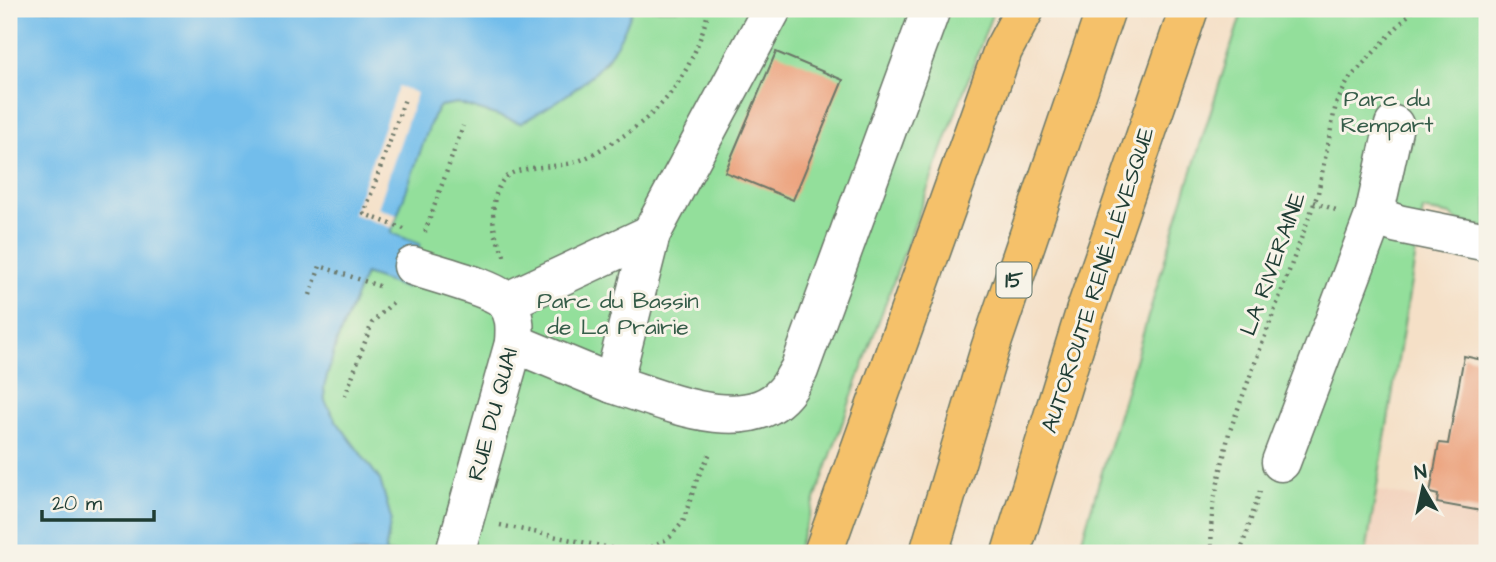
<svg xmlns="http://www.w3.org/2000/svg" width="1496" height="562" viewBox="0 0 1496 562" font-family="'Architects Daughter',sans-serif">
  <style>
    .built { fill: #f3d4bf }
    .green { fill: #93df9b; stroke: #598e68; stroke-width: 2 }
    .water { fill: #72bdeb; stroke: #487d90; stroke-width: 2 }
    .pier { fill: #f5e0c7 }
    .building { fill: #eca37e }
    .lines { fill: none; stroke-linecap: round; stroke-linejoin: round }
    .minor-casing { stroke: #6a7667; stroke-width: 41 }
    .highway-casing { stroke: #6a7667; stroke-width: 41 }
    .path { stroke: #6a7667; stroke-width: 4.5; stroke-dasharray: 2 5; stroke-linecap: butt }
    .minor { stroke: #fff; stroke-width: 38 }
    .highway { stroke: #f5c16b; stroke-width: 38 }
    .labels { text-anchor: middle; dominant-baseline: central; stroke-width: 6; stroke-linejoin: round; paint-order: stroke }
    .shield { fill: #f7f3e8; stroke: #60746a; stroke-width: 2 }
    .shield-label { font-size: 21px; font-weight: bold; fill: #1f3d34 }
    .park-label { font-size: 23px; fill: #365d49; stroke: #f7f3e8 }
    .street-label { font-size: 23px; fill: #1f3d34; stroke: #f7f3e8 }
  </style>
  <rect width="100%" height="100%" fill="#f7f3e8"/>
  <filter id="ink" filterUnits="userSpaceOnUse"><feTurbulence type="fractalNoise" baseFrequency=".0143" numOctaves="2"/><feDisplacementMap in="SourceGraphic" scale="14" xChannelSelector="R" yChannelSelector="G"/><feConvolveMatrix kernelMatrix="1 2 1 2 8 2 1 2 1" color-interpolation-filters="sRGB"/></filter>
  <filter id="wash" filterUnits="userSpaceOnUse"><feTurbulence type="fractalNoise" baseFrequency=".00686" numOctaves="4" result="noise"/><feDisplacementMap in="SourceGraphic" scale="28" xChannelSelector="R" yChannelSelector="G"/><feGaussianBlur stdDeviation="1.57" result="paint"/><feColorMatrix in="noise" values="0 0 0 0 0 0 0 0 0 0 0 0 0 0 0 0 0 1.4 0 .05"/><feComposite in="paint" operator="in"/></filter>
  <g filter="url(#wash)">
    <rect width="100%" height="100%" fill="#f5e0c7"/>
    <polygon class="built" points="1376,490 1487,513 1487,553 1366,553"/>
    <g class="green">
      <polygon points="632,9 994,9 873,337 796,553 385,553 391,518 380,480 335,419 325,401 324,387 337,341 365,274 405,287 390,233 433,116 440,106 457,103 521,123 606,62"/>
      <polygon points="1243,9 1487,9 1487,228 1457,221 1451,215 1423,210 1366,553 1078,553 1179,212"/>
    </g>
    <path class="water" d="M9,9H632C614,70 572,93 521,123L457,103L440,106L433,116L391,233L420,244L405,288L365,274L337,341L324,387L325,401L335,419L380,480L391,518L385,553H9Z"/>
    <polygon class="pier" points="398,86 417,93 378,208 397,215 392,228 353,214"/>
    <g id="blocks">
      <g class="building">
        <polygon points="776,52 843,80 793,200 725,172"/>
        <polygon points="1464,356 1487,361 1487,512 1437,503 1438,495 1430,493 1439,443 1448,444"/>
      </g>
    </g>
  </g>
  <g filter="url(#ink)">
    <use href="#blocks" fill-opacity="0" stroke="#6a7667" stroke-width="2"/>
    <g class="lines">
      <g class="minor-casing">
        <g id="minor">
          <path d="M772,9L651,234L613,384C659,398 745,438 784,393C790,387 794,377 799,370L931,9"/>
          <polyline points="1374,216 1398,224 1487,242"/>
          <path d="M413,266C432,273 493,288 505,301C516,314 515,328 514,343L455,553"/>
          <polyline points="506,302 651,234"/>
          <polyline points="514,343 613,384"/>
          <polyline points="1281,462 1374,216 1394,125"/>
        </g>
      </g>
      <g class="highway-casing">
        <g id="highway">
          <polyline points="823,553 1003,50 1025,9"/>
          <polyline points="929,553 990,349 1106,9"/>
          <polyline points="1011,553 1085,312 1189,9"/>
        </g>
      </g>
      <g class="path">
        <polyline points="1314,202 1336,210"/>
        <polyline points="404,229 364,214 406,96"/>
        <polyline points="425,232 463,126"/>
        <path d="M504,256C502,249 498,243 496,236C491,220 492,192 504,179C517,164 555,169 575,162C586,159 598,151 608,145C665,113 693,72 709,9"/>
        <polyline points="310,295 320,266 379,286"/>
        <polyline points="345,396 372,323 396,299"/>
        <polyline points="500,525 615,549 637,550 655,546 670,537 683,522 697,479 711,451"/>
        <polyline points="1212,553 1211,528 1213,505 1229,433 1318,193 1336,104 1349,79 1414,9"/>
        <polyline points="1240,553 1260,491"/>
      </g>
      <use href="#minor" class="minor"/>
      <use href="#highway" class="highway"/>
    </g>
  </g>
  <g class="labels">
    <rect class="shield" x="996.5" y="262.5" width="35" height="35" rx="5"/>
    <g class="shield-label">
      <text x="1014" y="280">15</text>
    </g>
    <g class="park-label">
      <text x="1387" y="99">Parc du<tspan x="1387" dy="26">Rempart</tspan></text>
      <text x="618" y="301">Parc du Bassin<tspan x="618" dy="26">de La Prairie</tspan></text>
    </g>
    <g class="street-label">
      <text transform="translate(1273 264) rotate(-70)">LA RIVERAINE</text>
      <text transform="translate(1098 280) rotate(-72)">AUTOROUTE RENÉ-LÉVESQUE</text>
      <text transform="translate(493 414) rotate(-75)">RUE DU QUAI</text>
    </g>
  </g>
  <rect width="1496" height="562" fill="none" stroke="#f7f3e8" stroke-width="35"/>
  <g transform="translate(1423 488) rotate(351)" stroke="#f7f3e8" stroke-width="5" paint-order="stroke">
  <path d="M0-5L12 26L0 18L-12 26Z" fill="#1f3d34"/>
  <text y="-10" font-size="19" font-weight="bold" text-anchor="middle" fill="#1f3d34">N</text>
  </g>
  <path d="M42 510v10h112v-10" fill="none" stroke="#1f3d34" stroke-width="3.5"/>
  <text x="52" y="510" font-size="21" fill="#1f3d34" stroke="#f7f3e8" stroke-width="5" paint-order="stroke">20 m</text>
</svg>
